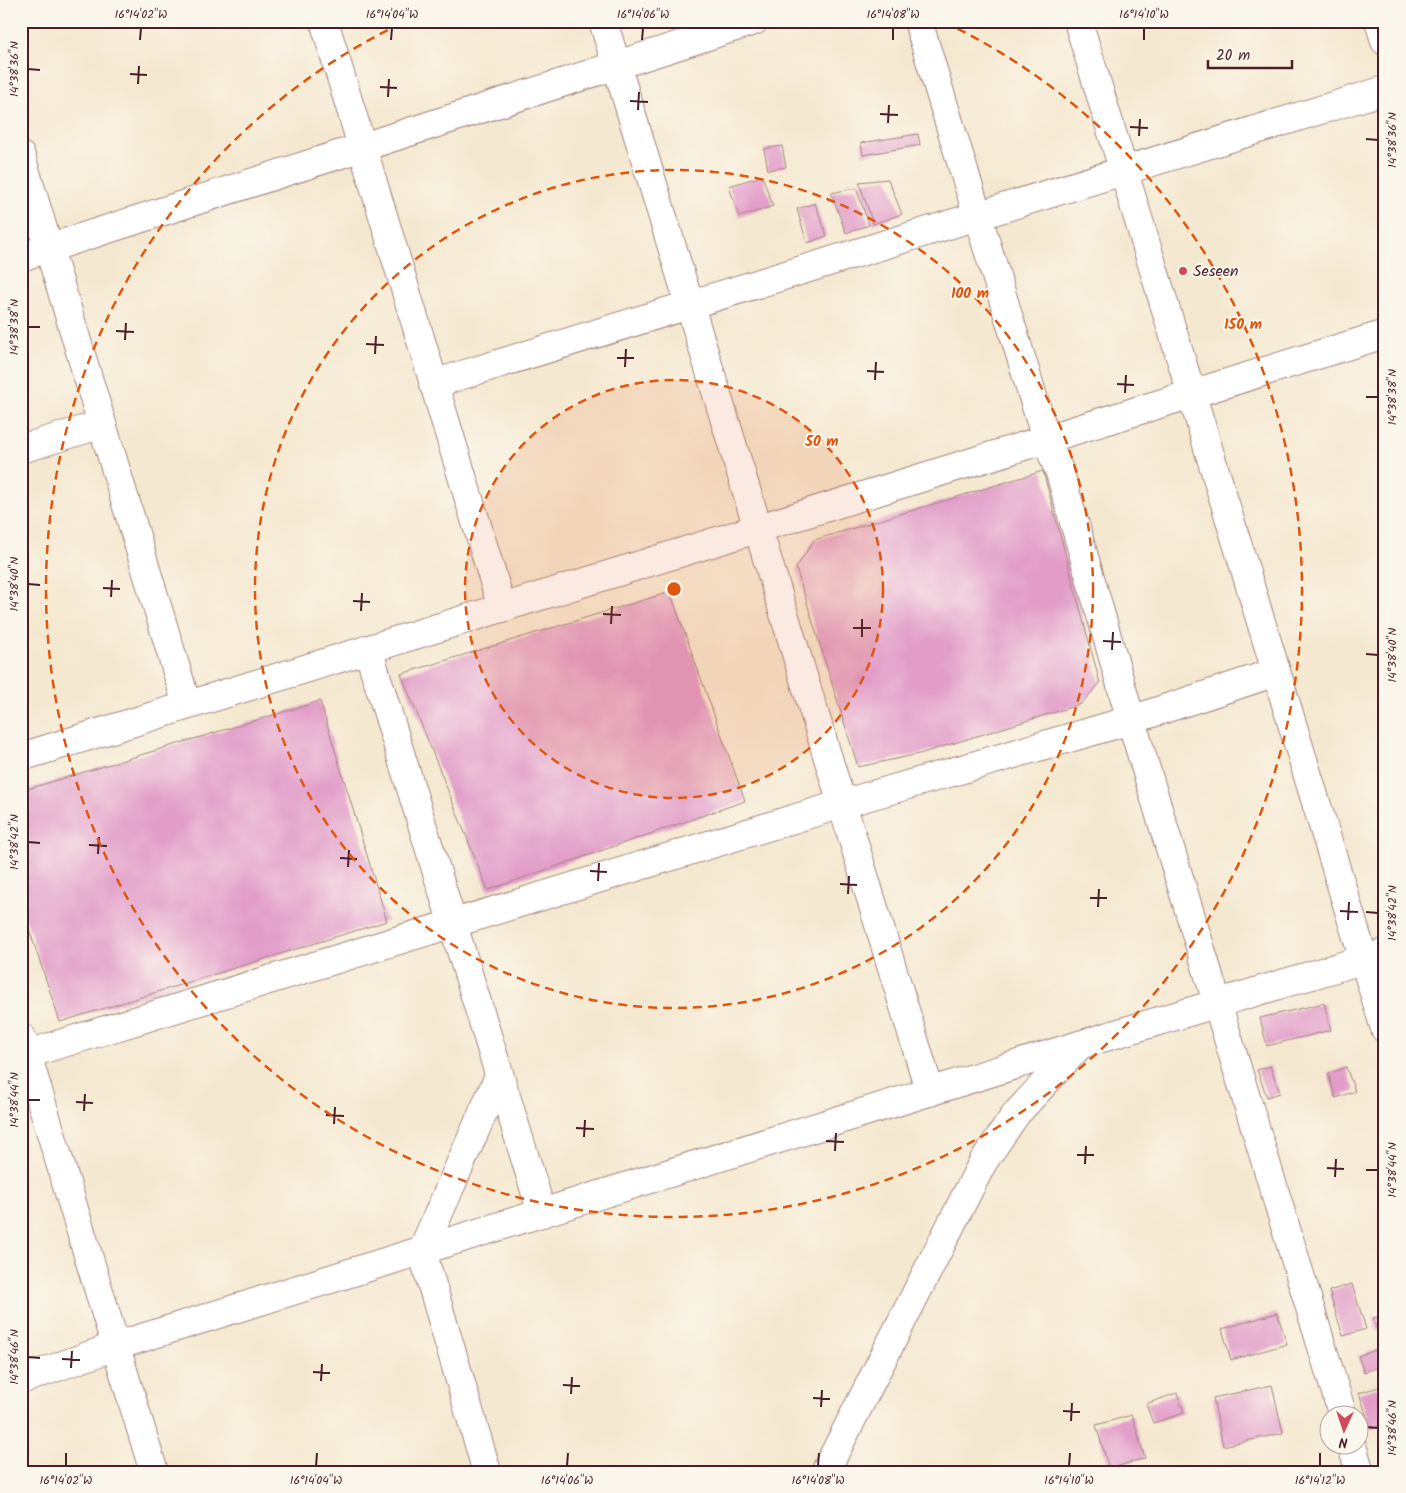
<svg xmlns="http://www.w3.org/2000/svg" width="1406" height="1493" viewBox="0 0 1406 1493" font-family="Kalam,sans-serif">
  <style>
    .building { fill: #e29dc9 }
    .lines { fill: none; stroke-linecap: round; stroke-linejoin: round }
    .minor-casing { stroke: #a0847e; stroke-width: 30 }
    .minor { stroke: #fff; stroke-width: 28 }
    .ticks { fill: none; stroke: #4a1f2b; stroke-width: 2 }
    .ring { fill: none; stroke: #e0560e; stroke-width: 2.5; stroke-dasharray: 9 6 }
    .poi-dot { fill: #d1495b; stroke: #fbf7ec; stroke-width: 2 }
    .labels { text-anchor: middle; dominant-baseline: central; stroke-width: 4; stroke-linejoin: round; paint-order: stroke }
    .poi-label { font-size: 16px; fill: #4a1f2b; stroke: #fbf7ec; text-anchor: start }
    .centre { fill: #e0560e; stroke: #fbf7ec; stroke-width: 2.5 }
    .ring-label { font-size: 15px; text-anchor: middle; font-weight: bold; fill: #e0560e; stroke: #fbf7ec; stroke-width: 4; stroke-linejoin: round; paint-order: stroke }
    .neatline { fill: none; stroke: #4a1f2b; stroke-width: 2 }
    .ticks-label { font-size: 12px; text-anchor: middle; fill: #4a1f2b }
  </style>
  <rect width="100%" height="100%" fill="#fbf7ec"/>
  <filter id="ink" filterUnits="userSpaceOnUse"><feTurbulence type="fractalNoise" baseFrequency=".02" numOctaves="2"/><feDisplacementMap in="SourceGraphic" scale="10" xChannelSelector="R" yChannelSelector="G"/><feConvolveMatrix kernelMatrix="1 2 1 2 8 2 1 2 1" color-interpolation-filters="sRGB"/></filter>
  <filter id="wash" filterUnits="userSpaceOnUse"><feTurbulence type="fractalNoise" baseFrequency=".0096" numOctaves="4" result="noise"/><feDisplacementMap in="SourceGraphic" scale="20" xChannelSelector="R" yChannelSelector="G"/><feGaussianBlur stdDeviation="1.12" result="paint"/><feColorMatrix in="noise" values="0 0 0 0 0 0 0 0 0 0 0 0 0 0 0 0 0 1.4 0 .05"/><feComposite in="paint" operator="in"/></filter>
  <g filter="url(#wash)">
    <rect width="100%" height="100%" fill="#f5e8d0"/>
    <g id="blocks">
      <g class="building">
        <polygon points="918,134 920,145 863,155 861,143"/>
        <polygon points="782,146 786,167 768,170 764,149"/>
        <polygon points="762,176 773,206 739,217 729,186"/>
        <polygon points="888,179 902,214 873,224 859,182"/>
        <polygon points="856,188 869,225 846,233 831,193"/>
        <polygon points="815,203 827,236 807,243 797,209"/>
        <polygon points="1043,471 1100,683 1081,704 919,754 858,767 796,568 814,540"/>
        <polygon points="670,592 745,801 488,890 401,674"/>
        <polygon points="320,701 387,921 60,1022 21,905 21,791"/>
        <polygon points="1324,1003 1331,1030 1267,1046 1260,1018"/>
        <polygon points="1270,1066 1280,1093 1267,1097 1257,1070"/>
        <polygon points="1346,1067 1355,1091 1336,1098 1328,1074"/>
        <polygon points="1352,1284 1366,1329 1343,1336 1329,1291"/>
        <polygon points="1277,1313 1287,1344 1231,1360 1222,1329"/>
        <polygon points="1385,1315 1385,1329 1377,1331 1373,1318"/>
        <polygon points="1385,1347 1385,1365 1364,1372 1358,1356"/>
        <polygon points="1272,1385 1283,1433 1223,1446 1213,1398"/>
        <polygon points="1385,1385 1385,1424 1371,1429 1359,1393"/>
        <polygon points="1177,1393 1184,1413 1153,1423 1146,1404"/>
        <polygon points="1132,1415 1145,1458 1109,1469 1096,1425"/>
      </g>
    </g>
  </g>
  <g filter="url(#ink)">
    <use href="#blocks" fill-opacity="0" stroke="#a0847e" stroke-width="1"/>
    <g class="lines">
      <g class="minor-casing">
        <g id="minor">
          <polyline points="324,21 502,608"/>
          <polyline points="603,21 930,1092"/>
          <polyline points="918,21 1046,439 1060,473 1131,720 1343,1416"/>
          <polyline points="1078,21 1385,1029"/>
          <polyline points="1379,21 1385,41"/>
          <polyline points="21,156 187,705"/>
          <polyline points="21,257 754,21"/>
          <polyline points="433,384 1385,90"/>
          <polyline points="21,449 102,424"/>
          <polyline points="368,649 542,1213"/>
          <polyline points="21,757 1385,334"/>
          <polyline points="22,1038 154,1472"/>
          <polyline points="21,1056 842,804 1131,720 1276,672"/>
          <polyline points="21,1380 116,1346 1079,1045 1385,953"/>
          <polyline points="1352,1446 1360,1472"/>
          <polyline points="487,1472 422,1251 499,1076"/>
          <polyline points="825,1472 983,1162 1016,1114 1078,1047"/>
        </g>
      </g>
      <use href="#minor" class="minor"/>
    </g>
  </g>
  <path class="ticks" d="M140,40L141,28M391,40L392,28M642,40L643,28M893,40V28M1144,40V28M28,69L40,70M130,74L147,75M138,84L139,66M380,87L397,88M388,97L389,79M630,101L648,102M638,110L639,92M880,114L898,115M888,123L889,105M1130,127L1148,128M1139,136L1140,119M1366,139L1378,140M28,327H40M116,331L134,332M125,340L126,323M366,344L384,345M375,354L376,336M617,358H634M625,367L626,349M867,371L884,372M875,380L876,362M1117,384L1134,385M1125,393L1126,375M1366,397H1378M28,584L40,585M103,588L120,589M111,597L112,580M353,601L370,602M361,611L362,593M603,614L621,615M611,624L612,606M853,628H871M862,637V619M1103,641L1121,642M1112,650L1113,632M1366,654L1378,655M28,842L40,843M89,845L107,846M98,854L99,837M340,858L357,859M348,867L349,850M590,871L607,872M598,881L599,863M840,884L857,885M848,894L849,876M1090,898H1107M1098,907L1099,889M1340,911L1358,912M1366,912L1378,913M1348,920L1349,902M28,1100H40M76,1102L93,1103M84,1111L85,1094M326,1115L344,1116M334,1124L335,1107M576,1128L594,1129M584,1137L585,1120M826,1141L844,1142M835,1151L836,1133M1077,1155H1094M1085,1164L1086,1146M1327,1168L1344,1169M1366,1170H1378M1335,1177L1336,1159M28,1357L40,1358M62,1359L80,1360M71,1368L72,1351M313,1372L330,1373M321,1381L322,1364M563,1385L580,1386M571,1394L572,1377M813,1398L830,1399M821,1407L822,1390M1063,1411L1080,1412M1071,1421L1072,1403M1366,1427L1378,1428M66,1466V1453M316,1466L317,1453M567,1466L568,1453M818,1466L819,1453M1069,1466L1070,1453M1320,1466V1453"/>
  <circle cx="674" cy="589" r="209" fill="#e0560e" fill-opacity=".12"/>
  <g class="ring">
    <circle cx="674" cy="589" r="209"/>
    <circle cx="674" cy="589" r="419"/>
    <path d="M944 22A628 628 0 1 1 404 22"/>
  </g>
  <circle class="poi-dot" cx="1183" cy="271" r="5"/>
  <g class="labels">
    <g class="poi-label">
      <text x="1193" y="271">Seseen</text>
    </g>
  </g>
  <circle cx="674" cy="589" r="8" class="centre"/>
  <g class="ring-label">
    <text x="970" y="298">100 m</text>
    <text x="1243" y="329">150 m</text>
    <text x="822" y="446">50 m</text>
  </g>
  <rect width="1406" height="1493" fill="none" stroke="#fbf7ec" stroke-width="55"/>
  <g transform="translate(1344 1430) rotate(183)"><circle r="24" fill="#fbf7ec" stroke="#b4a19f"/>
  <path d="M0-4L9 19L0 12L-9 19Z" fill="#d1495b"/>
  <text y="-8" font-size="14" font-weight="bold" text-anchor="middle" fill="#4a1f2b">N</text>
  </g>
  <path d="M1208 60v8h84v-8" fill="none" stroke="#4a1f2b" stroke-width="2.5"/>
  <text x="1216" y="60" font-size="15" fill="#4a1f2b" stroke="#fbf7ec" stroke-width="4" paint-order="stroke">20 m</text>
  <rect x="28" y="28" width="1350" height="1438" class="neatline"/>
  <g class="ticks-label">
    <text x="141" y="18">16°14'02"W</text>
    <text x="392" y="18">16°14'04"W</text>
    <text x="643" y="18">16°14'06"W</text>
    <text x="893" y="18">16°14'08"W</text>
    <text x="1144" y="18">16°14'10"W</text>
    <text transform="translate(14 69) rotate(-90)" y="4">14°38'36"N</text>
    <text transform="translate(1392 140) rotate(-90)" y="4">14°38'36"N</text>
    <text transform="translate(14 327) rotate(-90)" y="4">14°38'38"N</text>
    <text transform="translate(1392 397) rotate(-90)" y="4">14°38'38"N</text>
    <text transform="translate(14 584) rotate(-90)" y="4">14°38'40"N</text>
    <text transform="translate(1392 655) rotate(-90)" y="4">14°38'40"N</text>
    <text transform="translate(14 842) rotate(-90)" y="4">14°38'42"N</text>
    <text transform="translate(1392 913) rotate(-90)" y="4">14°38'42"N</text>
    <text transform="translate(14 1100) rotate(-90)" y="4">14°38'44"N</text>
    <text transform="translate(1392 1170) rotate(-90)" y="4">14°38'44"N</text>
    <text transform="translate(14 1357) rotate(-90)" y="4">14°38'46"N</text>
    <text transform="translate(1392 1428) rotate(-90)" y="4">14°38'46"N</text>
    <text x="66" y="1484">16°14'02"W</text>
    <text x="316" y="1484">16°14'04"W</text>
    <text x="567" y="1484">16°14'06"W</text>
    <text x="818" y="1484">16°14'08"W</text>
    <text x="1069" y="1484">16°14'10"W</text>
    <text x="1320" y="1484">16°14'12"W</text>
  </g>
</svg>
